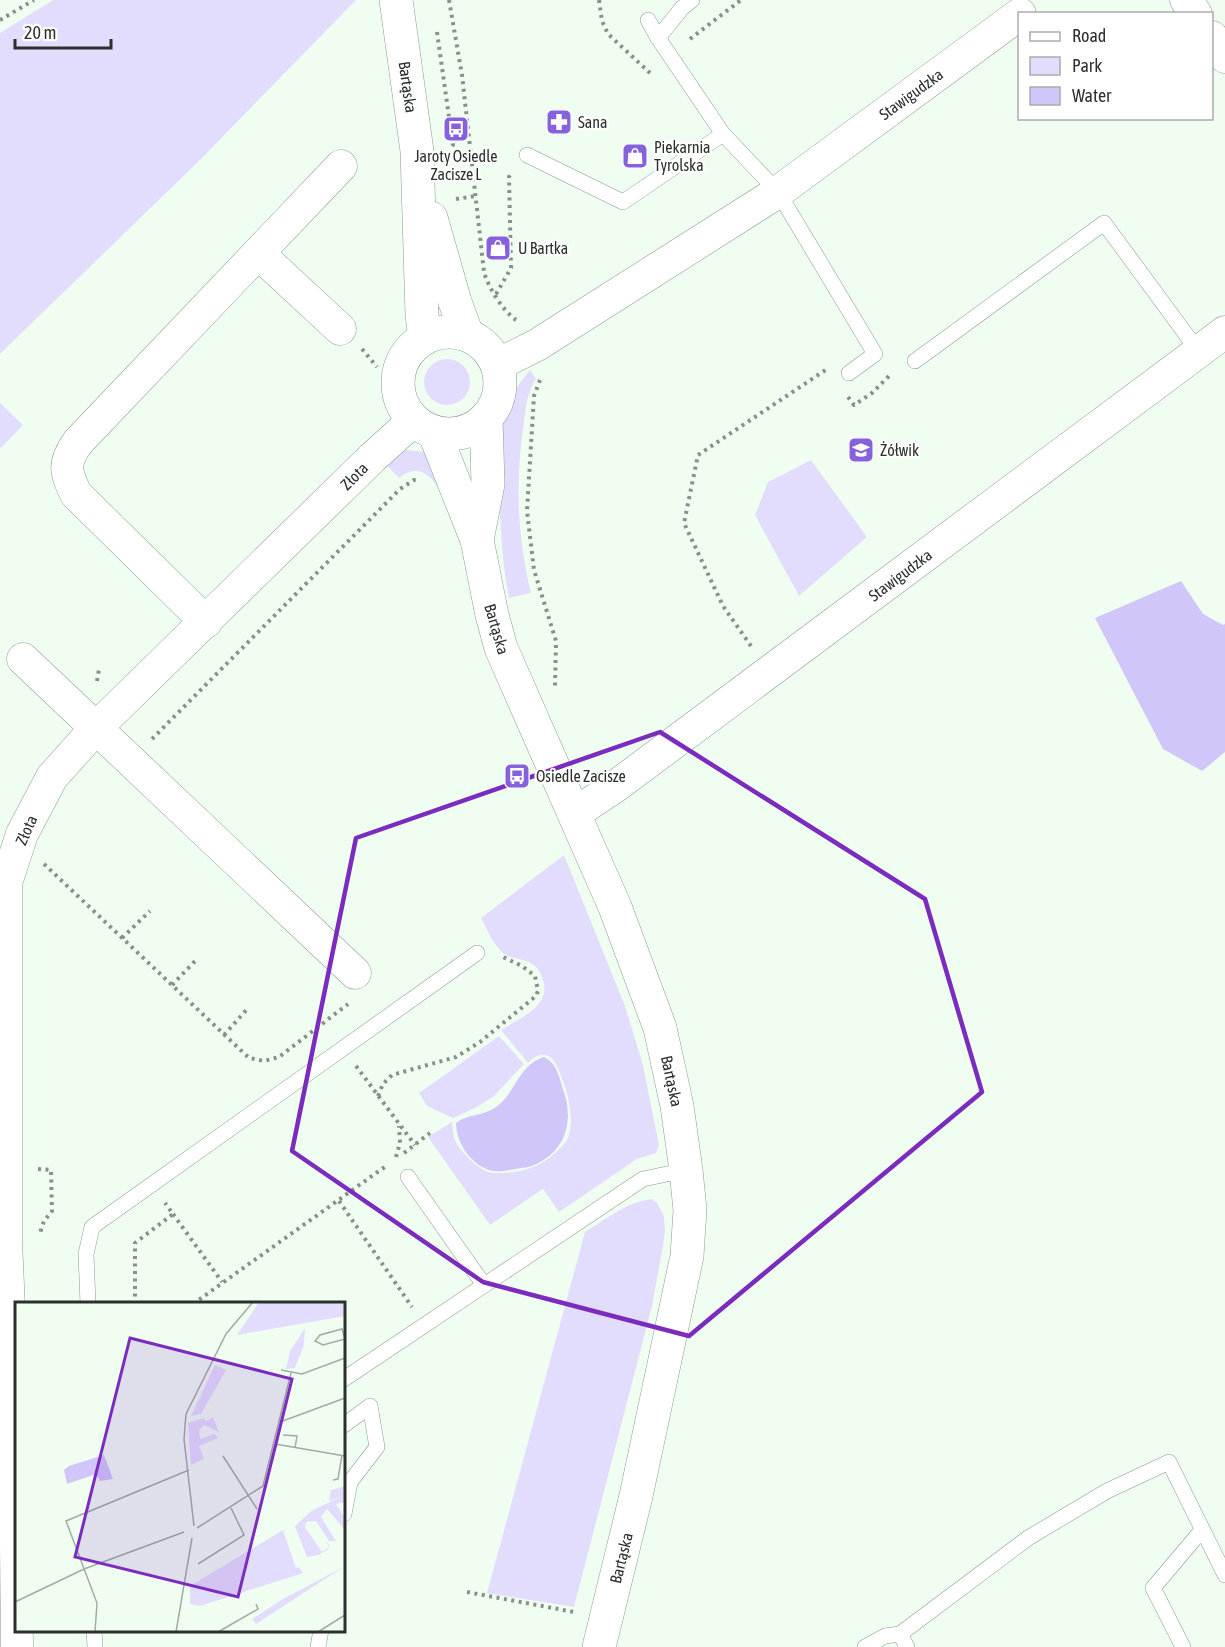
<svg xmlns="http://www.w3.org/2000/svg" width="1225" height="1647" viewBox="0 0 1225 1647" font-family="'Asap Condensed',sans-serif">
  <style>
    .green { fill: #e3ddfd }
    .water { fill: #d0c6fa }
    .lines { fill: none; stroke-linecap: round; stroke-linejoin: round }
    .service-casing { stroke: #8d9a8f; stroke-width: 16 }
    .minor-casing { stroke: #8d9a8f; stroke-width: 33 }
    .tertiary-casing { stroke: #8d9a8f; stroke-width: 34 }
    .path { stroke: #889189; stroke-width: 4; stroke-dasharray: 3 4.5; stroke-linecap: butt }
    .service { stroke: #fff; stroke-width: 15 }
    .minor { stroke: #fff; stroke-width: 32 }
    .tertiary { stroke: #fff; stroke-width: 33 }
    .marked { fill: none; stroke: #7b2cbf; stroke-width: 4.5; stroke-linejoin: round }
    .labels { text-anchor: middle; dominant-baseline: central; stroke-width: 4.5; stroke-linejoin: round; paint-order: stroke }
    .street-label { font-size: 16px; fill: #2b302c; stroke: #fff }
    .poi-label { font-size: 16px; fill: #2b302c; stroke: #fff; text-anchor: start }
    .inset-road { fill: none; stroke: #a1aca3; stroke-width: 1.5 }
    .view { fill: #7b2cbf; fill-opacity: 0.15; stroke: #7b2cbf; stroke-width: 3 }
    .inset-edge { fill: none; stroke: #2b302c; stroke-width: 3 }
  </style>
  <rect width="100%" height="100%" fill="#f0fef2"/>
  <g class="green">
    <polygon points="53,0 356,0 200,160 0,354 0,33"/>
    <circle cx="447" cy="382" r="23"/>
    <path d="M530,370L536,379C527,392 526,407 524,423C515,481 517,535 531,593L509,598C501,558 500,519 499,478C499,460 498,439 501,422C506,402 517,386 530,370Z"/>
    <polygon points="0,403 23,425 1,448 0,447"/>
    <path d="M406,450L426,452L449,506C437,486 425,458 399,478L383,461Z"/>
    <polygon points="811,460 867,537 799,596 755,515 768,482"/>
    <path d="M564,855L625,1006L643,1065L659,1145L656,1153L637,1159L559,1212L543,1189L490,1225L428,1137L452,1122C453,1128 453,1135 455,1140C459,1151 481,1172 492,1173C516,1174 539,1169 556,1152C560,1148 566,1143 568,1138C574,1121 569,1095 562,1079C559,1071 556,1060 548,1056C540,1052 533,1058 528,1063L501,1030C520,1018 554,1005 542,977C540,973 539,969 535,966C526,958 513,960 504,954C494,946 487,929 481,918Z"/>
    <polygon points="499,1036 524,1064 493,1097 475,1108 453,1118 427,1106 419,1093"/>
    <path d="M652,1199L657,1203L664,1216L665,1230L663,1246L652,1306L574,1607L487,1593L585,1232C606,1219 627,1202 652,1199Z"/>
  </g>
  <g class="water">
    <polygon points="1181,581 1203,614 1223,625 1225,624 1225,752 1202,771 1163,749 1095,618"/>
    <path d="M544,1057C558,1064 559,1078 564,1092C574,1122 565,1152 534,1165C529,1168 522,1167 516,1169C508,1170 501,1172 493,1171C472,1167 456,1143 456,1123C467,1114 484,1116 496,1107C516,1093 518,1065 544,1057Z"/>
  </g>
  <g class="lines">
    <g class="service-casing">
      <g id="service">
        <polyline points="692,0 682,8 658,38 723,134 778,192 875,354 849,373"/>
        <polyline points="648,20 658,38"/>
        <polyline points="527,155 623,202 723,134"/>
        <polyline points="915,361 1104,223 1199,352"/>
        <polyline points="408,1177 484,1285"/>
        <polyline points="88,1304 86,1254 92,1227 477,953"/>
        <polyline points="344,1379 643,1179 686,1170"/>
        <polyline points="344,1425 370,1406 377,1447 350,1482 344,1514"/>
        <polyline points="94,1630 95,1647"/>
        <polyline points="900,1634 1028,1538 1107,1491 1169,1462 1225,1575"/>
        <polyline points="318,1647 321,1630"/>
        <polyline points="865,1647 885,1636 900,1634 907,1647"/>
        <polyline points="1183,1647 1153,1588 1202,1530"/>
      </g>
    </g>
    <g class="minor-casing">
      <g id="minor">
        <polyline points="1186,0 1196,14"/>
        <polyline points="1212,37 1225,57"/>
        <polyline points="258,253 340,329"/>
        <polyline points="497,365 537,345 778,192 1020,14"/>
        <path d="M206,622L76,494C65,471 63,463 78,442L341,166"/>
        <polyline points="23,659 355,973"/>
        <polyline points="574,814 616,786 1225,332"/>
        <polyline points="17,1647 15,1444 6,1241 6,883 22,834 52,777 97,727 372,458 414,420"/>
      </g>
    </g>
    <g class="tertiary-casing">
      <g id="tertiary">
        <polyline points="396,0 417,151 422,315 425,338"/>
        <polyline points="431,218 455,302 467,335"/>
        <circle cx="449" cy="383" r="51"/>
        <polyline points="434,432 477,540 492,615 501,648 615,907 660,1028 677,1106 686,1170 690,1210 687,1256 636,1496 599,1647"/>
        <polyline points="477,540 488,484 486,418"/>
      </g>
    </g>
    <g class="path">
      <path d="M449,0L462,75L484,272C488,287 503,311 516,320"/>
      <polyline points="599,0 602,21 608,34 650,73"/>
      <polyline points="0,20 34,0"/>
      <polyline points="437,32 452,138 453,145 450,149"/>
      <polyline points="690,39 741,0"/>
      <polyline points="456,199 476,196"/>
      <polyline points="496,294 511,268 509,177 511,172"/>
      <polyline points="362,349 377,367"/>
      <polyline points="540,380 534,396 527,511 534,570 556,641 555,686"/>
      <polyline points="848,397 854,405 872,393 891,374"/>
      <polyline points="751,646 723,606 684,523 698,455 827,369"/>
      <polyline points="97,681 99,669"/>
      <polyline points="152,739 400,489 414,480 419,480"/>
      <polyline points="44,864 249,1058 264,1061 279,1057 348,1004"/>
      <polyline points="122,938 150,911"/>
      <polyline points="172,985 198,958"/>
      <polyline points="224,1035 249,1007"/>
      <polyline points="356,1066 415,1145"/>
      <polyline points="378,1096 383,1084 392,1075 456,1057 480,1042 536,996 538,991 535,976 522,966 501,956"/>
      <polyline points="404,1153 430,1133"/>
      <polyline points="396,1157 400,1143 399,1126"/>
      <polyline points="38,1169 51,1170 52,1211 44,1221 40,1233"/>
      <polyline points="339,1201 412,1307"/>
      <polyline points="173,1214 222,1282"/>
      <polyline points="135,1304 135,1243 173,1214 165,1203"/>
      <polyline points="193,1304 386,1166"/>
      <polyline points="467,1592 574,1612"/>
    </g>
    <use href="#service" class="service"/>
    <use href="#minor" class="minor"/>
    <use href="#tertiary" class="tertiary"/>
  </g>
  <path class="marked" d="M660,732L925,899L982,1092L689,1336L483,1282L292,1151L356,838Z"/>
  <defs>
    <g id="pharmacy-square" transform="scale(1.35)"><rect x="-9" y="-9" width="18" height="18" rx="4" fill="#8562dc" stroke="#fff"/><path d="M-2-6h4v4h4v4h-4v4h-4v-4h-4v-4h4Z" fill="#fff"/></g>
    <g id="bus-square" transform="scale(1.35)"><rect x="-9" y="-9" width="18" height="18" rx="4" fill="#8562dc" stroke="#fff"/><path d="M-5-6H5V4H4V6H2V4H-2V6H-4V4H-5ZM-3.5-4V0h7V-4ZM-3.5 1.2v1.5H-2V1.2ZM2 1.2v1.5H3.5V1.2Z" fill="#fff"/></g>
    <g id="shop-square" transform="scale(1.35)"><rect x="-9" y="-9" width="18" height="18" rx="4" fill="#8562dc" stroke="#fff"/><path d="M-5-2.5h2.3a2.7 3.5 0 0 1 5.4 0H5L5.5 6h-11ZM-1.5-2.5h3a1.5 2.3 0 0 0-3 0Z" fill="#fff"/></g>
    <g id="school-square" transform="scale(1.35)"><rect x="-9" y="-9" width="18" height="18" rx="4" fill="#8562dc" stroke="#fff"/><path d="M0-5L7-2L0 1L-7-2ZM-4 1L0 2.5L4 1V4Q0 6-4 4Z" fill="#fff"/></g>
  </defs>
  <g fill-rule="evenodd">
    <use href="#pharmacy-square" x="559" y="122"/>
    <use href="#bus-square" x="456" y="129"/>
    <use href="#shop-square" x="635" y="156"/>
    <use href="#shop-square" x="498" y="248"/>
    <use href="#school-square" x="861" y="450"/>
    <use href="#bus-square" x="517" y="776"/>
  </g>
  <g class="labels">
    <g class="street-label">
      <text transform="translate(408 87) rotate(82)">Bartąska</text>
      <text transform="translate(911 94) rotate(-36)">Stawigudzka</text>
      <text transform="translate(354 476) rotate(-45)">Złota</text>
      <text transform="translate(900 575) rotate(-37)">Stawigudzka</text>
      <text transform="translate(497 629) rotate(74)">Bartąska</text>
      <text transform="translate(26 830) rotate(-66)">Złota</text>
      <text transform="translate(672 1081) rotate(78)">Bartąska</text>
      <text transform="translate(621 1558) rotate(-76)">Bartąska</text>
    </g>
    <g class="poi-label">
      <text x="578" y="122">Sana</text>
      <text x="654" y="147">Piekarnia<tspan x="654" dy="18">Tyrolska</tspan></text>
      <text x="456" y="156" text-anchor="middle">Jaroty Osiedle<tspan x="456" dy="18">Zacisze L</tspan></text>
      <text x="518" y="248">U Bartka</text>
      <text x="880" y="450">Żółwik</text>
      <text x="536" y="776">Osiedle Zacisze</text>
    </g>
  </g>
  <g transform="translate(15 1302)">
    <rect width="330" height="330" fill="#f0fef2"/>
    <path d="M244,0H330V14L222,33ZM290,26L289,43L280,66L271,67L275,49ZM200,63L211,68L186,112L176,114ZM189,116L190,119L198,116L204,130L189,123L184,128L185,137L200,132L203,136L184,144L189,157L176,163L173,121ZM330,184V200L321,202L330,216V228L312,207L306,215L321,239H314L301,219L291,220L290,225L307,250L314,245L310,238L315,244L313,247L304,253L292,255L280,224L296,209L325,195L314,199L316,188ZM268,228L281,266L284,265L288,271L185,304L175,302V284ZM330,264L241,322L237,317L268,297Z" fill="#e3ddfd"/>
    <path d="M89,153L98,177L85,179L81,172L52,182L49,168L54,164Z" fill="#d0c6fa"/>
    <path class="inset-road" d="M327,27L330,37L308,43L300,39L305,33ZM266,68L287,72L330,56M265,120L330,96M268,133L282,134L280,146M260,142L330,154M208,154L242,207M318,178L323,177L327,153M179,224L169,137L171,112L211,32L238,0M182,226L248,184L276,71M183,262L229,233L216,206M0,300L69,267L169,230M80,330L82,301L51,219L174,168M161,330L177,236M203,330L243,307L241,302M303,330L330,313"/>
    <path class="view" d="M115,36L277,77L223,295L60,255Z"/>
    <rect width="330" height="330" class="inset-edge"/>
  </g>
  <rect x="1018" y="12" width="195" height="108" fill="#ffffff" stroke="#aaacab" stroke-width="1.5"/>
  <rect x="1030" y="32" width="30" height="9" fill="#ffffff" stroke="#aaacab" stroke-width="1.5"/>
  <text x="1072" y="42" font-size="18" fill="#2b302c">Road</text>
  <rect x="1030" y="57" width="30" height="18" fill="#e3ddfd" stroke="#aaacab" stroke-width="1.5"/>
  <text x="1072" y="72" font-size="18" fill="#2b302c">Park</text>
  <rect x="1030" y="87" width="30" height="18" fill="#d0c6fa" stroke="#aaacab" stroke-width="1.5"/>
  <text x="1072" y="102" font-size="18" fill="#2b302c">Water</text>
  <path d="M15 39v9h96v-9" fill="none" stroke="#2b302c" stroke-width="3"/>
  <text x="24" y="39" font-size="18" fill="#2b302c" stroke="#ffffff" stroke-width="4.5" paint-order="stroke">20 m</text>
</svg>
